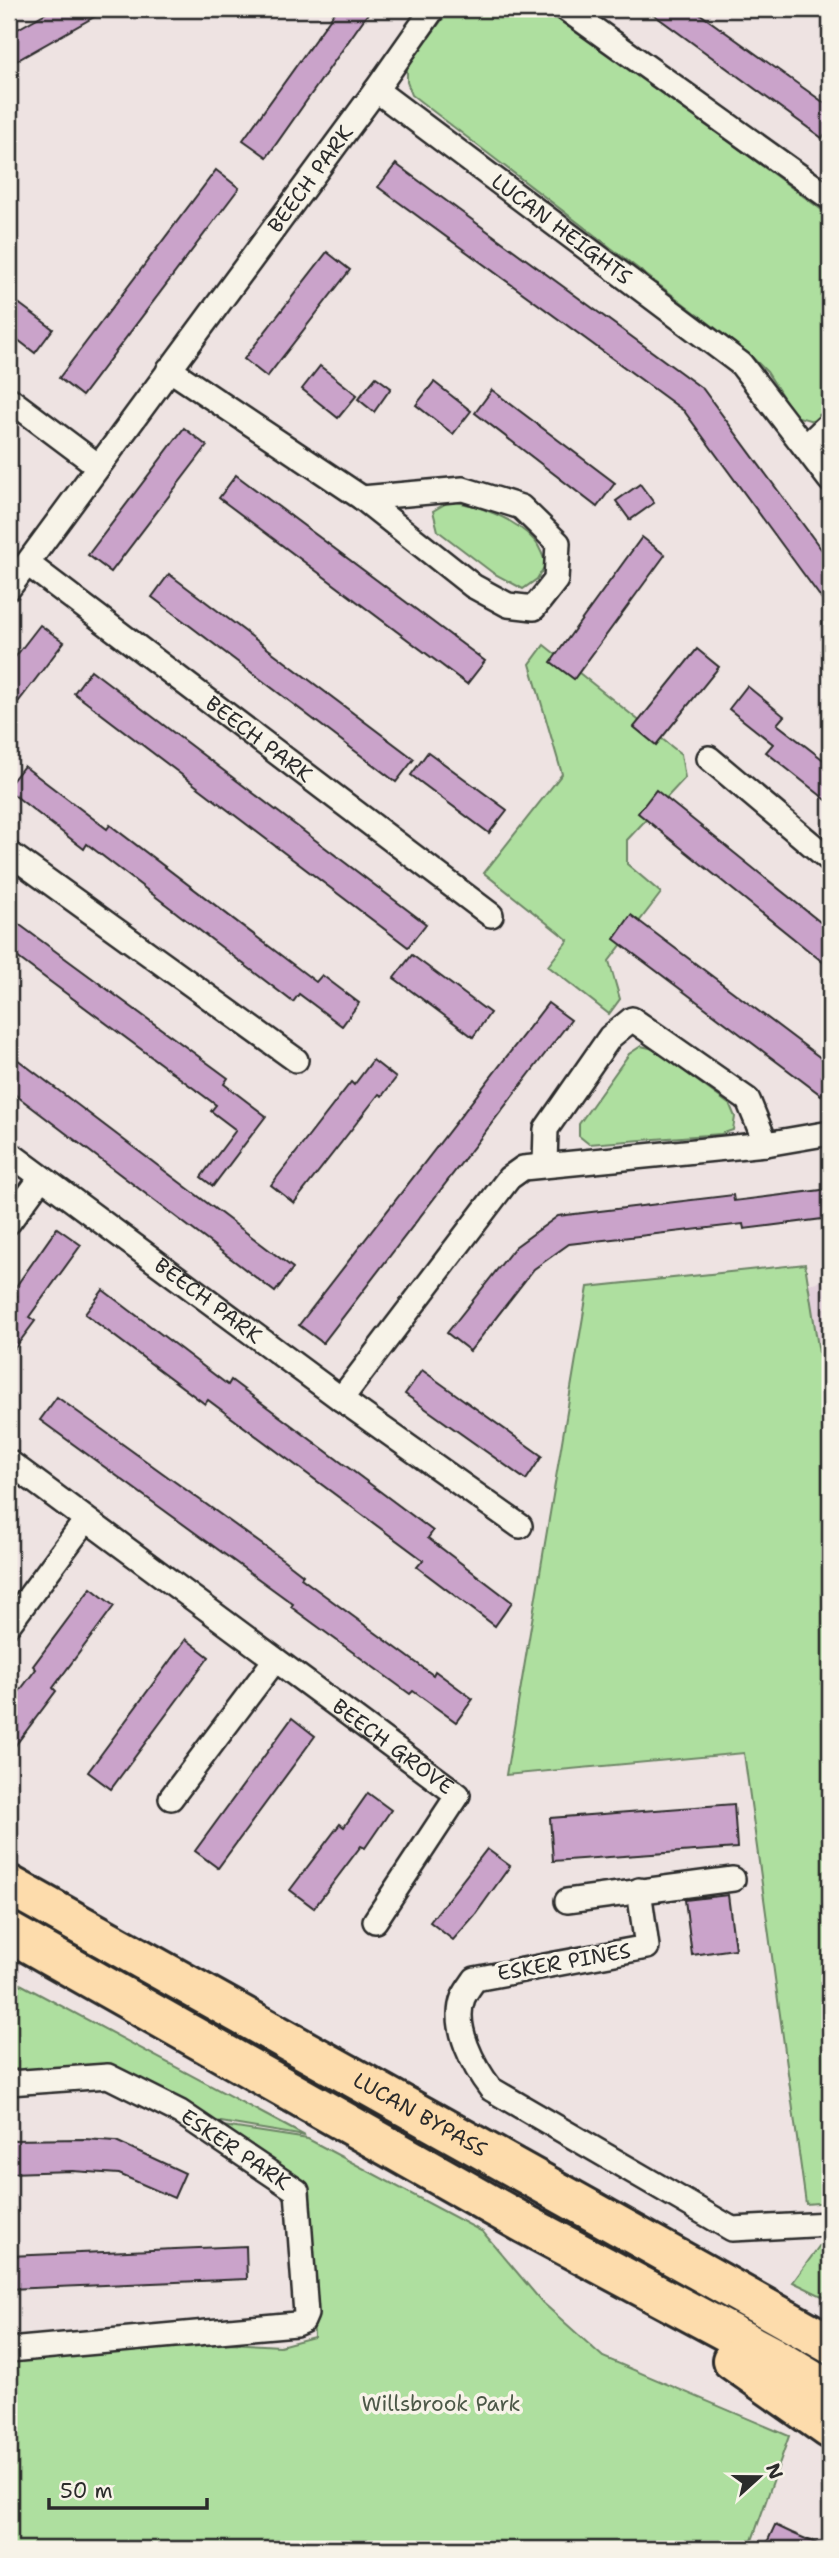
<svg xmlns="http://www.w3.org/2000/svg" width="839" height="2558" viewBox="0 0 839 2558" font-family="'Shantell Sans',sans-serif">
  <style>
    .built { fill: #e3d0db }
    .green { fill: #aedf9f; stroke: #6c8565; stroke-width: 2 }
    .building { fill: #caa3ca; stroke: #2b2b2b; stroke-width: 2 }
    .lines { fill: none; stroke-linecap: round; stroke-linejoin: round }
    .minor-casing { stroke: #2b2b2b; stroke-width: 28 }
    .trunk-casing { stroke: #2b2b2b; stroke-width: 44 }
    .minor { stroke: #f7f3e8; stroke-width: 23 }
    .trunk { stroke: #fddcac; stroke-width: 38 }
    .labels { text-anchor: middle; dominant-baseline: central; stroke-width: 7; stroke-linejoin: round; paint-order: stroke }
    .street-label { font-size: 21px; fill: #2b2b2b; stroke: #f7f3e8 }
    .park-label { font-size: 21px; fill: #4c5848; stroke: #f7f3e8 }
  </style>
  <rect width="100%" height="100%" fill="#eee3e2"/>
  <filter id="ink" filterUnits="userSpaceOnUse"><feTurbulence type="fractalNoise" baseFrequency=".0143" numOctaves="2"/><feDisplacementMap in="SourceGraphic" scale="14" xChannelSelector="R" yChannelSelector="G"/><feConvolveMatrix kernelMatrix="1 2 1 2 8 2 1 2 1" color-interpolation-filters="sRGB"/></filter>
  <g filter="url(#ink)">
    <polygon class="built" points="830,1279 830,1379 823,1380 808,1284"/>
    <g class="green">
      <polygon points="450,9 550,9 830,216 830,409 813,421 795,416 767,372 749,354 412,95 407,82 407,67"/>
      <path d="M450,501C478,505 514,518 534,540C540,546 543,557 546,564L537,579L523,589L493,573L438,531L433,511Z"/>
      <polygon points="544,645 681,754 685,778 627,840 627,864 661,893 609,961 620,999 609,1014 548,966 568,940 484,873 562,774 530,664"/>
      <polygon points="641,1046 654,1049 730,1105 735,1117 733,1130 721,1134 589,1144 579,1136 579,1124 629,1054"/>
      <polygon points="805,1264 823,1379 830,1379 830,2202 806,2204 744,1753 506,1775 588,1287"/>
      <polygon points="9,1978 305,2136 209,2120 109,2071 9,2074"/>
      <polygon points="210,2124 308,2139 483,2232 542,2302 603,2357 789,2436 749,2549 9,2549 9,2361 231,2343 280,2346 314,2337 308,2184"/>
      <polygon points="830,2244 830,2300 793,2282 820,2245"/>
    </g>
    <g class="building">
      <polygon points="53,9 108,9 9,65 9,34"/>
      <polygon points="337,9 371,9 267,157 243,140"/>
      <polygon points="646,9 693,9 830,107 830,127 822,138"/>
      <polygon points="396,164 703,389 830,561 830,610 684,411 378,187"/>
      <polygon points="216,170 239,188 82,396 59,378"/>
      <polygon points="327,252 350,270 267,377 244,359"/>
      <polygon points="9,296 53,329 35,353 9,333"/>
      <polygon points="320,366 357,395 338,418 302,389"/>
      <polygon points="376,377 391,388 374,412 358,399"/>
      <polygon points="434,382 471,411 453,434 416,405"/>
      <polygon points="492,390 615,483 597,507 475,413"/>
      <polygon points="184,428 207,446 111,572 88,555"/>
      <polygon points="236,475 485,661 467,684 219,498"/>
      <polygon points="640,484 654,503 630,520 616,501"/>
      <polygon points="642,537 665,555 574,679 551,662"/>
      <polygon points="169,574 414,759 396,782 152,597"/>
      <polygon points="40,625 64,642 9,714 9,665"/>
      <polygon points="697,649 719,667 656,745 634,727"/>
      <polygon points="91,670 426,924 408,947 74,693"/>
      <polygon points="747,686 784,716 777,724 830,765 830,803 766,752 773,744 729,709"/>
      <polygon points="428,752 507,810 489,833 411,775"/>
      <polygon points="24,766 107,829 110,825 316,982 322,975 359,1003 342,1026 299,994 293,1002 87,844 84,849 9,791 9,785"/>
      <polygon points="656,790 830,930 830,968 638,813"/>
      <polygon points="631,915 830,1065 830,1082 821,1095 614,939"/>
      <polygon points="9,917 228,1078 224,1084 266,1116 213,1186 201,1177 236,1130 211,1111 216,1105 9,951"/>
      <polygon points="412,955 490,1013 473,1037 394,978"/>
      <polygon points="548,1003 571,1020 323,1343 299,1325"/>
      <polygon points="9,1053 293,1268 275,1292 9,1090"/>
      <polygon points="373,1060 396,1078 382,1096 379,1094 294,1203 271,1185 351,1082 354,1085"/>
      <polygon points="830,1189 830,1218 744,1229 743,1224 569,1244 534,1269 470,1351 447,1333 515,1247 558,1216 733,1195 734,1201"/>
      <polygon points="57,1228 81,1245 29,1317 35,1321 9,1356 9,1307 17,1296 12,1292"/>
      <polygon points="103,1290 228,1385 231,1380 433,1531 428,1538 512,1602 495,1626 417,1567 423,1560 208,1400 205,1404 85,1314"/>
      <polygon points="422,1370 542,1456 526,1480 405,1394"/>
      <polygon points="57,1397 285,1561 303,1575 301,1578 433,1675 435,1671 473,1699 456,1722 413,1691 410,1694 291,1607 293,1604 40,1420"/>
      <polygon points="91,1588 114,1606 53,1688 56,1691 9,1754 9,1705 36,1669 33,1666"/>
      <polygon points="186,1639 209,1657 111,1789 88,1772"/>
      <polygon points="292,1718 315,1736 218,1868 195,1851"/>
      <polygon points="368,1793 391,1810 365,1848 361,1846 314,1908 290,1890 340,1824 344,1827"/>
      <polygon points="734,1804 737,1848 553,1861 550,1818"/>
      <polygon points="487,1849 510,1866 475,1915 453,1940 430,1922"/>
      <polygon points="728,1895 735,1949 692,1955 685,1900"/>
      <polygon points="84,2139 116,2141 185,2173 174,2198 119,2174 72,2171 9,2173 9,2140"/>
      <polygon points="246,2246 247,2279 9,2289 9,2256"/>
      <polygon points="775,2525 792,2533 829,2549 764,2549"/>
    </g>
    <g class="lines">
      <g class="minor-casing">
        <g id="minor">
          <path id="s1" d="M433,9L376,90L741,364L830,480"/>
          <polyline points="566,9 830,198"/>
          <polyline points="169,369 362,498"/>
          <polyline points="9,399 97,465"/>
          <polyline points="805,447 830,423"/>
          <polygon points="463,489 521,507 558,543 556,580 534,608 508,605 473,586 362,498"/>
          <path id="s2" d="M28,564L491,915"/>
          <path id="s3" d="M9,588L376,90"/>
          <polyline points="709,758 830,860"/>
          <polyline points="9,853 296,1060"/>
          <path id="s4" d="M9,1153L341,1399L520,1526"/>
          <polyline points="545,1164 546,1129 610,1037 632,1019 748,1100 766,1144"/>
          <polyline points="9,1222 41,1178"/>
          <polyline points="341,1399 509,1178 523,1168 766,1144 830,1133"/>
          <path id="s5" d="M9,1462L458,1795L375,1921"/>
          <polyline points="9,1624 86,1520"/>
          <polyline points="171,1798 275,1660"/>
          <path d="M639,1890L647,1947L475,1979C471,1985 466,1991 463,1998C452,2027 474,2067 491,2089L732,2229L830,2224"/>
          <polyline points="567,1901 733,1879"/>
          <path id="s6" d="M9,2083L108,2076L180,2112L297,2191L306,2314L303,2321L296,2324L9,2350"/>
        </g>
      </g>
      <g class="trunk-casing">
        <g id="trunk">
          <path id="s7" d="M9,1885L830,2344"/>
          <polyline points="9,1932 525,2224 770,2355 830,2391"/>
          <polyline points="732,2360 830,2429"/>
        </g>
      </g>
      <use href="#minor" class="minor"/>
      <use href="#trunk" class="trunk"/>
    </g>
  </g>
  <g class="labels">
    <g class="street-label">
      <text stroke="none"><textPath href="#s3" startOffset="508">BEECH PARK</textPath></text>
      <text stroke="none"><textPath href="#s1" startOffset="331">LUCAN HEIGHTS</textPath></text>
      <text stroke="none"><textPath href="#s2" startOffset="290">BEECH PARK</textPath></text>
      <text stroke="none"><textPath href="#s4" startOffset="248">BEECH PARK</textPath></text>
      <text stroke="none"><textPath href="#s5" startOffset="478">BEECH GROVE</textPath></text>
      <text transform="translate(564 1962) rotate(-10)">ESKER PINES</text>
      <text stroke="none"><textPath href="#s7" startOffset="471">LUCAN BYPASS</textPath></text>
      <text stroke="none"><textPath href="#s6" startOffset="247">ESKER PARK</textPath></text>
    </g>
    <g class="park-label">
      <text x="441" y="2404">Willsbrook Park</text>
    </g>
  </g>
  <rect width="839" height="2558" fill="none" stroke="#f7f3e8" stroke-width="35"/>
  <rect x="18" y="18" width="804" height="2523" fill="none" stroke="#2b2b2b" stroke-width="2.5" filter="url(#ink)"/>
  <g transform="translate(759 2477) rotate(69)" stroke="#f7f3e8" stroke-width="5" paint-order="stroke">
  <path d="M0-5L12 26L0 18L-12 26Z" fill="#2b2b2b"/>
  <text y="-10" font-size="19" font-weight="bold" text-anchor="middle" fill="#2b2b2b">N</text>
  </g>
  <path d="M49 2498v10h158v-10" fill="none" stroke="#2b2b2b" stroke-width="3.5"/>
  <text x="60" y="2498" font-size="21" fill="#2b2b2b" stroke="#f7f3e8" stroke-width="5" paint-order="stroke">50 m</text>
</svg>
